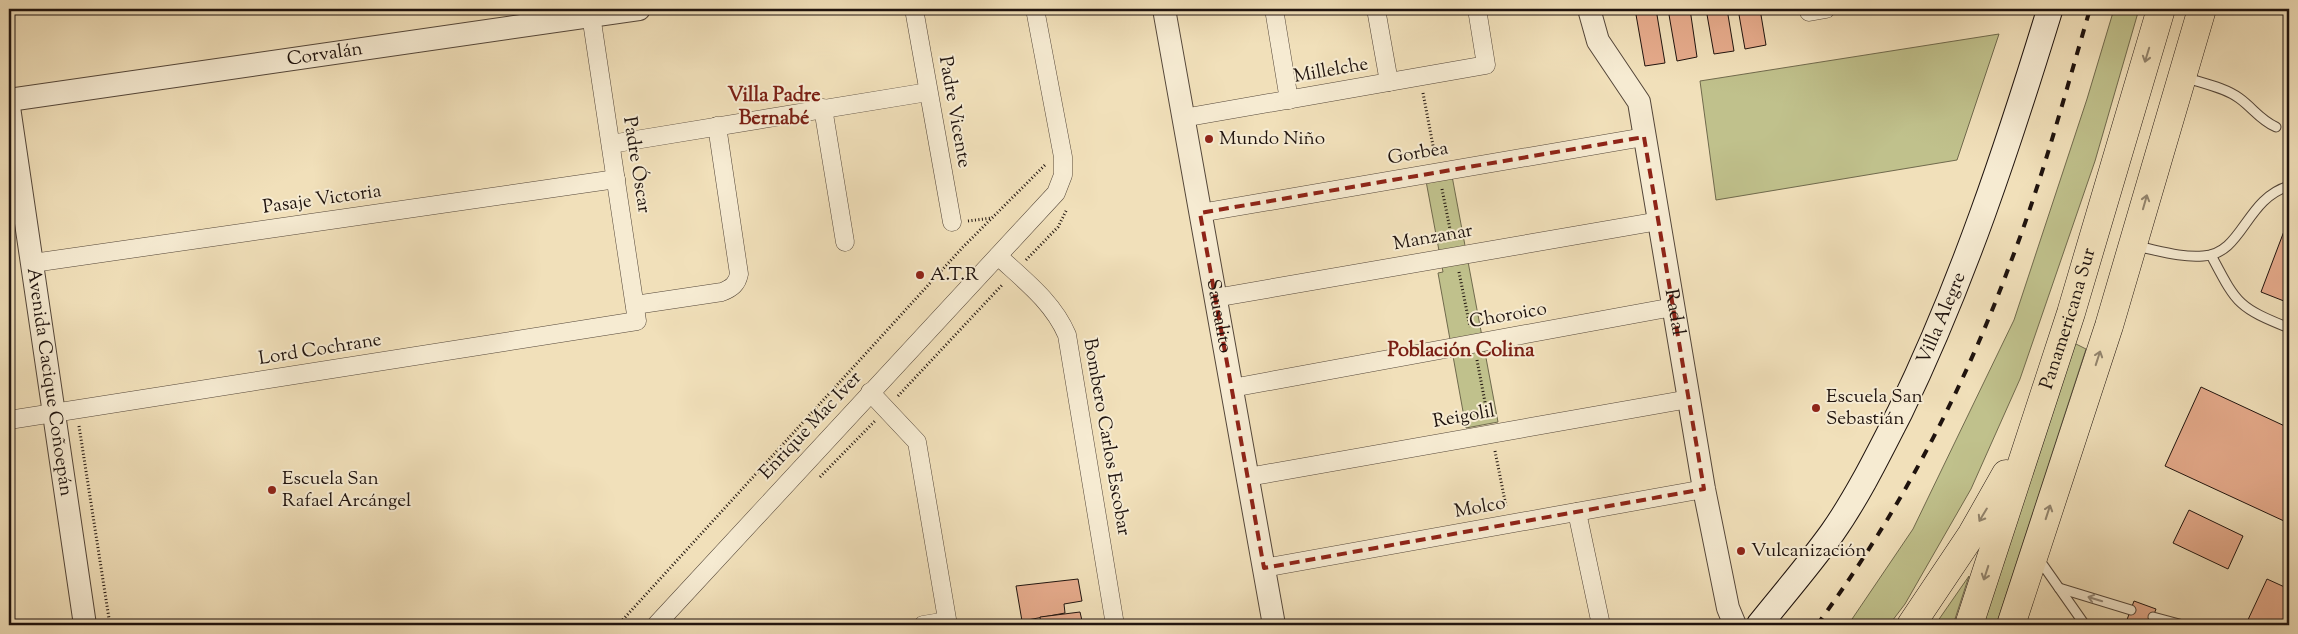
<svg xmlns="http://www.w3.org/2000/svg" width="2298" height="634" viewBox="0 0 2298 634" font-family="'Sorts Mill Goudy',serif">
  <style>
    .green { fill: #c0c18c; stroke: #706a4d }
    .building { fill: #e6ab8c; stroke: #1f130e }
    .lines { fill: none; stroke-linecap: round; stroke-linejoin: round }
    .service-casing { stroke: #544639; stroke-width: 11 }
    .minor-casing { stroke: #544639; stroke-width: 19 }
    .tertiary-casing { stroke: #544639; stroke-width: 24 }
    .secondary-casing { stroke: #1f130e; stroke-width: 27 }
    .primary-casing { stroke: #1f130e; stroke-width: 29 }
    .path { stroke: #1f130e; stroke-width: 3; stroke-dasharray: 1 2.5; stroke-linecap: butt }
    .service { stroke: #f6ebd2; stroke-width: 9 }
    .minor { stroke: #f6ebd2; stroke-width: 18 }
    .tertiary { stroke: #f6ebd2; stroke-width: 22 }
    .secondary { stroke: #f6ebd2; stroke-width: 25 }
    .primary { stroke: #f1e0ba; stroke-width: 28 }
    .rail { stroke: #1f130e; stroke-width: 4; stroke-dasharray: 9 9; stroke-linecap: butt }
    .oneway { stroke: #92846d }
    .oneway2 { stroke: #958a7a }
    .marked { fill: none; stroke: #8f2418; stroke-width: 4; stroke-dasharray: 10 6; stroke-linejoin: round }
    .poi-dot { fill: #8f2418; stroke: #f6ebd2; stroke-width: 2 }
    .labels { text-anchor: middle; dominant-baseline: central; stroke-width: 4; stroke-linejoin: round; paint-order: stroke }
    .street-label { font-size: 19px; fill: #1f130e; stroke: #f6ebd2 }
    .poi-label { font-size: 19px; fill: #1f130e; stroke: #f6ebd2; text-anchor: start }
    .neighbourhood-label { font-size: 20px; font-weight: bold; fill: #7a1f14; stroke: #f6ebd2 }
  </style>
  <rect width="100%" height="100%" fill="#f1e0ba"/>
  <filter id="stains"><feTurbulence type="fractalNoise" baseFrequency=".004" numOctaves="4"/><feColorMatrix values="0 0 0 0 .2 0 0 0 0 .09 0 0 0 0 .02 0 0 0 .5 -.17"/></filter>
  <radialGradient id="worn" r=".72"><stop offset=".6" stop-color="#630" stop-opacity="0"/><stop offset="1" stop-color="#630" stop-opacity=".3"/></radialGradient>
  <g class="green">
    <polygon points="2114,9 2139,9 2095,161 2020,379 1971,489 1905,604 1889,625 1848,625 1913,529 2014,320 2087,99"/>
    <polygon points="1999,34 1957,160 1716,200 1700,81"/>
    <polygon points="1452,176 1498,422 1466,428 1438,273 1443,272 1426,181"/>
    <polygon points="2072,342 2086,349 1996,625 1982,625"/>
    <polygon points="1969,576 1953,625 1935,625"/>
  </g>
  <g class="building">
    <polygon points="1635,9 1656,9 1665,63 1645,66"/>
    <polygon points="1668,9 1690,9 1697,57 1677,61"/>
    <polygon points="1706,9 1727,9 1734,51 1714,54"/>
    <polygon points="1738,9 1760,9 1766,45 1745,49"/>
    <polygon points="2289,218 2289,303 2261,292"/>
    <polygon points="2201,387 2289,428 2289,509 2284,521 2165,466"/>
    <polygon points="2189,510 2243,536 2228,569 2173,543"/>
    <polygon points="1078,579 1082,601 1064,604 1065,613 1022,621 1016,586"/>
    <polygon points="2267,579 2289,589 2289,625 2246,624"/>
    <polygon points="2134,601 2156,609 2150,625 2125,625"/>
    <polygon points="1080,612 1083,625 1041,625 1040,617"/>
  </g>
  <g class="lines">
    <g class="service-casing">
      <g id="service">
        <path d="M2184,77C2201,83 2224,87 2239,98C2253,108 2260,120 2276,127"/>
        <path d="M2135,246C2157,250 2181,258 2203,256C2243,254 2245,199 2289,186"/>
        <path d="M2211,255C2237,304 2237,307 2289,328"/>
        <polyline points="2038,558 2085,625"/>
        <polyline points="2059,588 2131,610"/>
        <polyline points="2153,617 2183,625"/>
      </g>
    </g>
    <g class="minor-casing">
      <g id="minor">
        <polyline points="914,9 952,222"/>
        <polyline points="1274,9 1289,100"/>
        <polyline points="1376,9 1389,82"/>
        <polyline points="1809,12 1826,9"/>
        <polyline points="823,108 845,242"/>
        <polyline points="1183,118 1486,65 1477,9"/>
        <polyline points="611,144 928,92"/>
        <polyline points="1200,213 1644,137"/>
        <path d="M998,256C1024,280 1053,302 1067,335L1115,625"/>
        <polyline points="33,263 616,179"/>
        <polyline points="1215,298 1659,221"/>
        <path d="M635,305L722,292C732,288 737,284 739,274L717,126"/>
        <polyline points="1232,388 1673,307"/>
        <polyline points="870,392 917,442 948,625"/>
        <polyline points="9,420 637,321 591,15"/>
        <polyline points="1248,477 1689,399"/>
        <polyline points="1577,512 1601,625"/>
        <polyline points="1264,568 1704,489"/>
        <polyline points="656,625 1056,193 1063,175 1063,157 1035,9"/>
        <polyline points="923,625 947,621"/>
      </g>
    </g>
    <g class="tertiary-casing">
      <g id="tertiary">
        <path id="s1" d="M1164,9L1274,625"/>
        <path id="s2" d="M1589,9L1598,41L1639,102L1704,489L1728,608L1735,625"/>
        <path id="s3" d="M9,100L639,9"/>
        <path id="s4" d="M9,107L85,625"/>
      </g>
    </g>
    <g class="secondary-casing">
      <g id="secondary">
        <path id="s5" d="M1759,625C1783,595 1809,565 1832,533C1858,496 1879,453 1900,412C1963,282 2008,146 2050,9"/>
      </g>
    </g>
    <g class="primary-casing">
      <g id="primary">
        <polyline points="1911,625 1972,534 2006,474"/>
        <path id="s6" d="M1969,625L2071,313L2161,9"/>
        <polyline points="2011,625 2109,326 2202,9"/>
      </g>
    </g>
    <g class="path">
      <polyline points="1423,93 1435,156"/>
      <polyline points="1442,189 1452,239"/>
      <polyline points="968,221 992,218"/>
      <polyline points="1026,260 1058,227 1067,209"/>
      <polyline points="1459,272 1470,327"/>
      <polyline points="1477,360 1488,418"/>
      <polyline points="898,396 1003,284"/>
      <polyline points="79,426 110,625"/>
      <polyline points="1495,451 1506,506"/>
      <polyline points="820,477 875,421"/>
      <polyline points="618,625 963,247 1045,165"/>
    </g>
    <use href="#service" class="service"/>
    <use href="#minor" class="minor"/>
    <use href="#tertiary" class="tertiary"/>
    <use href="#secondary" class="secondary"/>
    <use href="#primary" class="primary"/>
    <path class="rail" d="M1817,625C1898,514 1962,394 2010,264C2042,181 2065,94 2090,9"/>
  </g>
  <defs><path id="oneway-shaft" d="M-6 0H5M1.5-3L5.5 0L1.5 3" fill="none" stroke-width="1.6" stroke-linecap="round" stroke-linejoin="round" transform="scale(1.25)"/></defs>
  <g class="oneway">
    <use href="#oneway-shaft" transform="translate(2147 55) rotate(107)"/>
    <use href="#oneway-shaft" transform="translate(2145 202) rotate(-74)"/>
    <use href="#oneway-shaft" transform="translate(2098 358) rotate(-72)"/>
    <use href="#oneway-shaft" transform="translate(2048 512) rotate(-72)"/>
    <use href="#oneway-shaft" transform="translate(1983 515) rotate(121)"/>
    <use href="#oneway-shaft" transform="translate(1986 573) rotate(108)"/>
  </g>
  <use class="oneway2" href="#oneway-shaft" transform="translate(2095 599) rotate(-163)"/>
  <path class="marked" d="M1644,137L1704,489L1264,568L1200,213Z"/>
  <g class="poi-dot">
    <circle cx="1209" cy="139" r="5"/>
    <circle cx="920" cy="275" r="5"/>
    <circle cx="1816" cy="408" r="5"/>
    <circle cx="272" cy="490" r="5"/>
    <circle cx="1741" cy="551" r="5"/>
  </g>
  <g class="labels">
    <g class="street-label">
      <text stroke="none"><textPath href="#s3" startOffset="319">Corvalán</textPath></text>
      <text transform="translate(1331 71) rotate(-10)">Millelche</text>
      <text transform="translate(954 112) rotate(80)">Padre Vicente</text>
      <text transform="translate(1418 154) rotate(-10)">Gorbea</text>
      <text transform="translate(636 165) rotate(81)">Padre Óscar</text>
      <text transform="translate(322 200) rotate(-8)">Pasaje Victoria</text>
      <text transform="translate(1433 238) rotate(-10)">Manzanar</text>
      <text stroke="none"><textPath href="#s2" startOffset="320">Radal</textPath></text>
      <text transform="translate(1508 316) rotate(-10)">Choroico</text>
      <text stroke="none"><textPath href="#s1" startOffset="312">Sausalito</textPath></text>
      <text stroke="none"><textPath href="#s6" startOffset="322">Panamericana Sur</textPath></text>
      <text stroke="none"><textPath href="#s5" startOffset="359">Villa Alegre</textPath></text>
      <text transform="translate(320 350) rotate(-9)">Lord Cochrane</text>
      <text stroke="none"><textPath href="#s4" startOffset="278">Avenida Cacique Coñoepán</textPath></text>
      <text transform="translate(1464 417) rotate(-10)">Reigolil</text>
      <text transform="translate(811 426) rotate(-47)">Enrique Mac Iver</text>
      <text transform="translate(1106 437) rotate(80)">Bombero Carlos Escobar</text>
      <text transform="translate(1480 508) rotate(-10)">Molco</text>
    </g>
    <g class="poi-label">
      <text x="1219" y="139">Mundo Niño</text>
      <text x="930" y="275">A.T.R</text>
      <text x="1826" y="397">Escuela San<tspan x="1826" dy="22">Sebastián</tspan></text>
      <text x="282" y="479">Escuela San<tspan x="282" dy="22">Rafael Arcángel</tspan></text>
      <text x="1751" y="551">Vulcanización</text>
    </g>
    <g class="neighbourhood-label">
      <text x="774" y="96">Villa Padre<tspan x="774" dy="23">Bernabé</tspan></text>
      <text x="1461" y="351">Población Colina</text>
    </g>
  </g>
  <rect width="2298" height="634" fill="none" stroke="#f1e0ba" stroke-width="30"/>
  <rect x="10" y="10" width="2278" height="614" fill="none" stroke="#1f130e" stroke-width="2.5"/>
  <rect x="15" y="15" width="2268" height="604" fill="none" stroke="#1f130e"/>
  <rect width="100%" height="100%" filter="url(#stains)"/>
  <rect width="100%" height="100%" fill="url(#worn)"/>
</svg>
